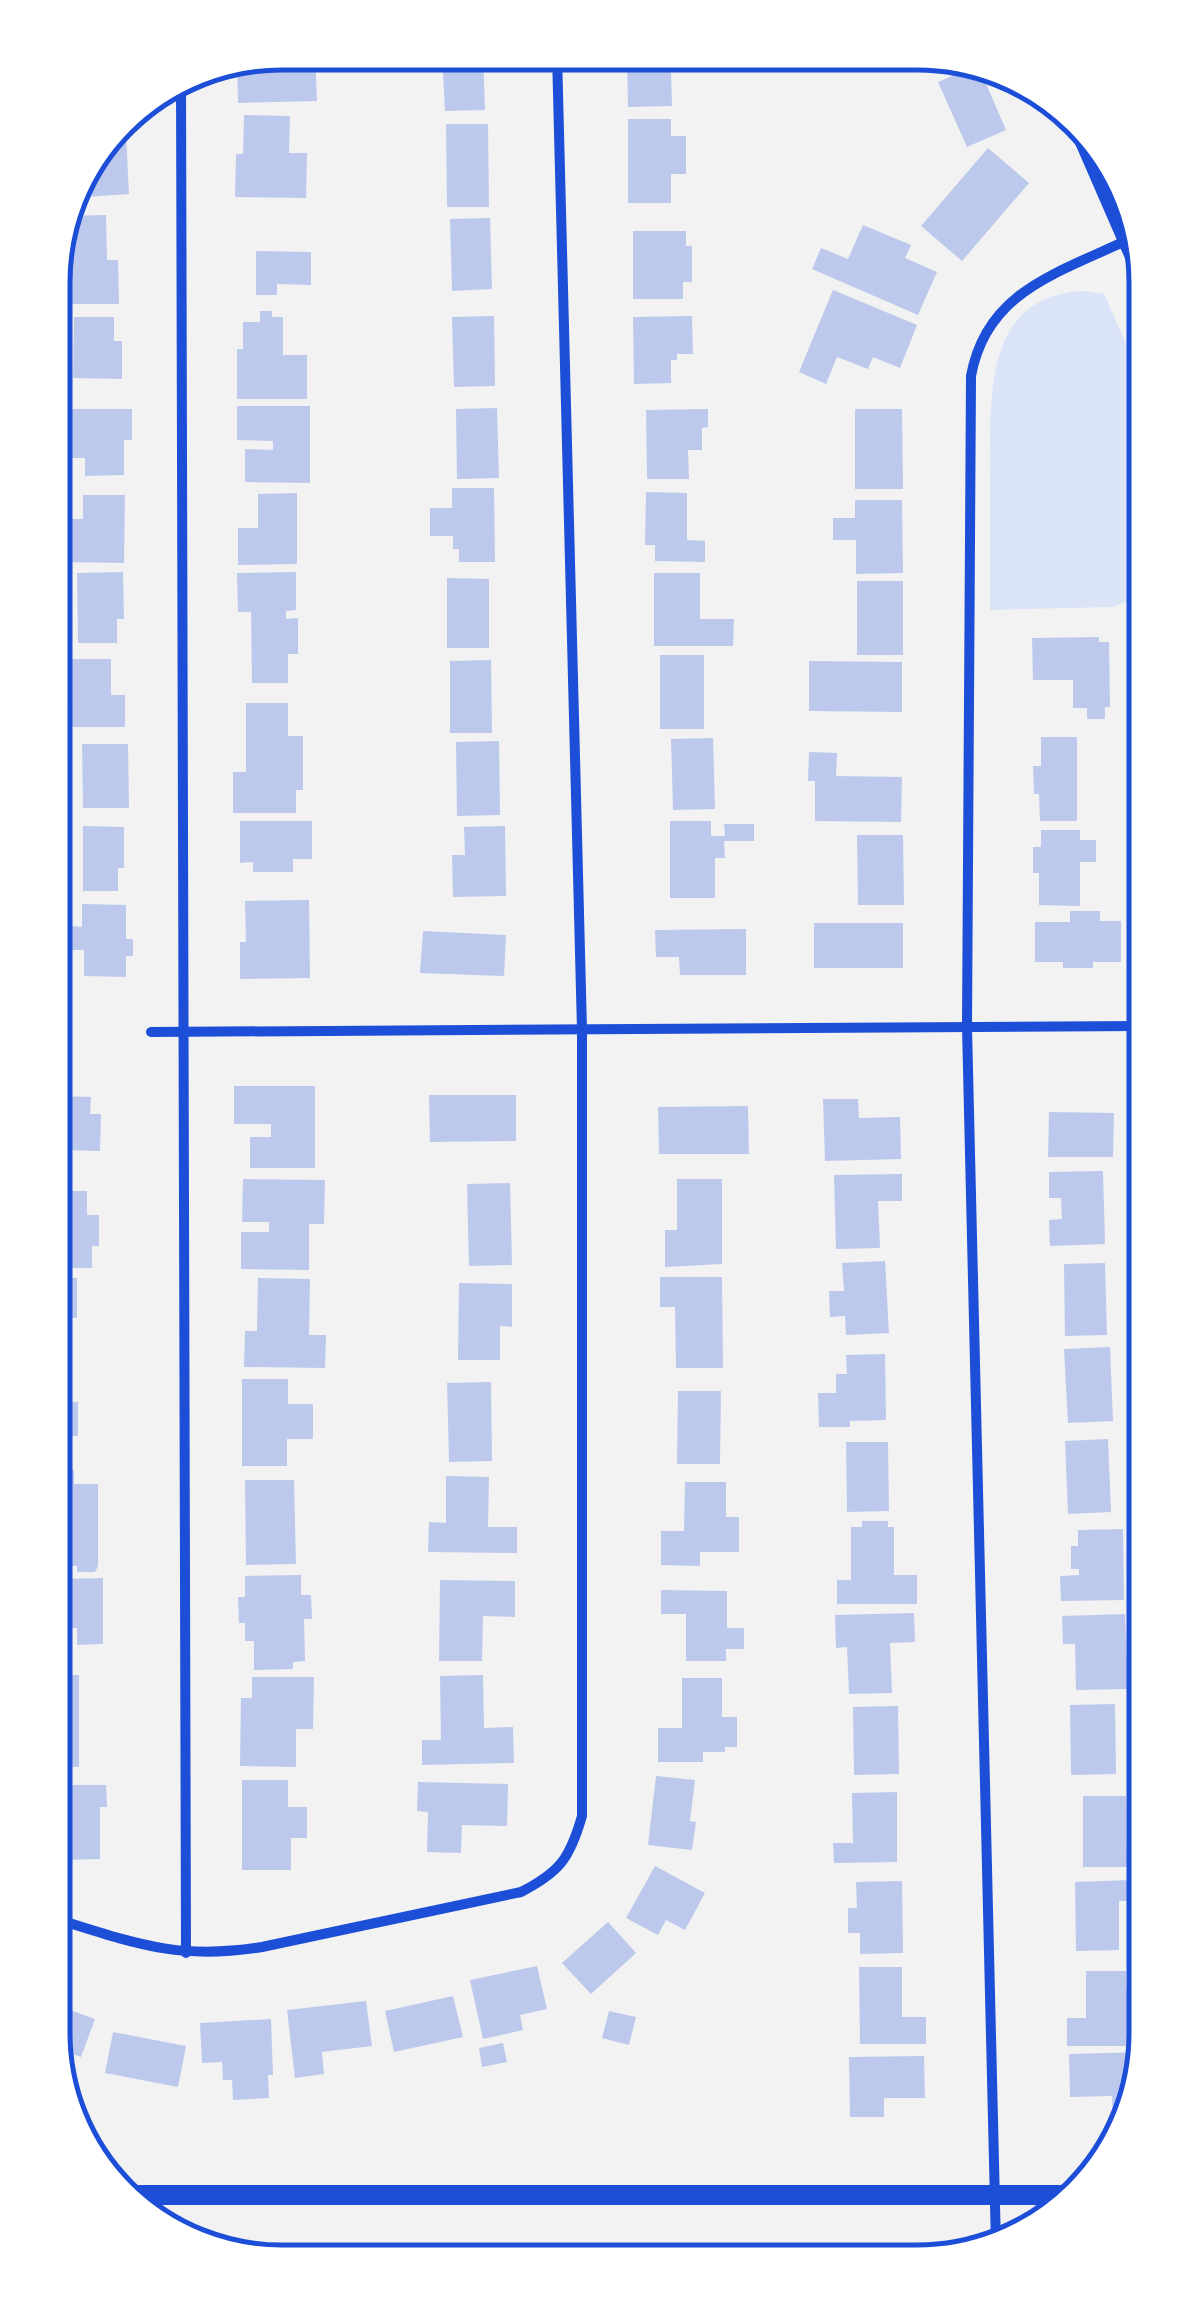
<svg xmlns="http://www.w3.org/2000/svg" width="1199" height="2315" viewBox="0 0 1199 2315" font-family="'Zilla Slab',serif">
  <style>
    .green { fill: #dbe4f7 }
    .building { fill: #bdc9ec }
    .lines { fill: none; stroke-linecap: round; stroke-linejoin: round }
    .minor { stroke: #1d4ed8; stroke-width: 10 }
    .primary { stroke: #1d4ed8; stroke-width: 20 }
    .rim { fill: none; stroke: #1d4ed8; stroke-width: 5 }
  </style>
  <rect width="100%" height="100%" fill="#f2f2f2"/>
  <path class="green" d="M1085,291L1104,294L1135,364L1137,597L1113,607L990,610C990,566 990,522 990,478C991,404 980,294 1085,291Z"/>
  <g class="building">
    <polygon points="282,52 315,53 317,101 238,103 237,61"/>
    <polygon points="442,54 483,54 485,110 445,111"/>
    <polygon points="627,55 684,55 684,69 671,69 672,106 628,107"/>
    <polygon points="926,57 961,57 964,58 931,71"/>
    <polygon points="978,65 1006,130 967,147 938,82"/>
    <polygon points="244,115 290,116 289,153 307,153 306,198 235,197 236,154 243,154"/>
    <polygon points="628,119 671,119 671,136 686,136 686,174 671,174 671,203 628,203"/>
    <polygon points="446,124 488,124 489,207 447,207"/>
    <polygon points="126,135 129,194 85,197 84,170 110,136"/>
    <polygon points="988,148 1029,183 962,261 921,226"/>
    <polygon points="106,215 107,260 118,260 119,304 55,304 54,252 66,216"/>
    <polygon points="490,218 492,289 452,291 450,219"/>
    <polygon points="863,225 911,245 905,258 937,272 918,315 812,269 821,248 848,259"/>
    <polygon points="633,231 686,231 686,246 692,246 692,282 683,282 683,299 633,299"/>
    <polygon points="256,251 311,252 311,285 277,284 277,295 256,295"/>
    <polygon points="833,290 917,325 900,368 873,357 868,369 837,357 826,384 799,372"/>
    <polygon points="260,311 272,311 272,317 283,317 283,355 307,355 307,399 237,399 237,349 243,349 243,322 260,322"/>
    <polygon points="494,316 495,386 454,387 452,317"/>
    <polygon points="692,316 693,354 677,354 677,360 671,360 671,383 634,384 633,317"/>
    <polygon points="74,317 114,317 114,341 122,341 122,379 73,378"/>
    <polygon points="237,406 310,406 310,483 245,482 245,449 273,450 273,441 237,440"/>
    <polygon points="497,408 499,478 457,479 456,409"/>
    <polygon points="55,409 132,409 132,440 124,440 124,475 85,476 85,458 56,458"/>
    <polygon points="708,409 708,427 702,428 702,450 688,450 689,479 647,479 646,410"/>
    <polygon points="855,409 902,409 903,489 855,489"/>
    <polygon points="452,488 494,488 495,562 459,562 459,549 453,549 453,536 430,536 430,508 452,508"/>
    <polygon points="646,492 687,493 687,540 705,541 705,562 655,561 655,545 645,545"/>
    <polygon points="297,493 297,564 238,565 238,528 258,528 258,494"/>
    <polygon points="83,495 125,495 124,563 60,562 61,519 83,519"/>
    <polygon points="855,500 902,500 903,573 856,574 856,540 833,540 833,518 855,518"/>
    <polygon points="123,572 124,619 117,619 117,643 78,643 77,573"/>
    <polygon points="296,572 296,610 286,611 286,619 298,618 298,654 288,654 288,683 252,683 251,612 238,612 237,573"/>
    <polygon points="654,573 700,573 700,619 734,619 733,646 654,646"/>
    <polygon points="447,578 489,579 489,648 447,648"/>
    <rect x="857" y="581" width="46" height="74"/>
    <polygon points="1099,637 1099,642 1109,642 1110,707 1105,707 1105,719 1087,719 1087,708 1073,708 1073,680 1033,680 1032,638"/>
    <rect x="660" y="655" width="44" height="74"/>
    <polygon points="71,659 111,659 111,695 125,695 125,727 71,727"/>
    <polygon points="491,660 492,733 450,733 450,661"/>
    <polygon points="809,661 902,662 902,712 809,711"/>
    <polygon points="246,703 288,703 288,736 303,736 303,790 296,790 296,813 233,813 233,772 246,772"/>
    <polygon points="1041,737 1077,737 1077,821 1040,821 1039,794 1034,794 1033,766 1041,766"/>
    <polygon points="713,738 715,809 673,810 671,739"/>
    <polygon points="499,741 500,815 457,816 456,742"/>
    <polygon points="82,744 128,744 129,808 83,808"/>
    <polygon points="809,752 837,753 836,776 902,777 901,822 815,821 815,781 808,781"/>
    <polygon points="240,821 312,821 312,859 293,859 293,872 253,872 253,862 240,863"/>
    <polygon points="670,821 711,821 711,836 725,836 724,824 754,824 754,841 724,841 725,858 715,858 715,898 670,898"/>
    <polygon points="83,826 124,827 124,868 118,868 118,891 83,891"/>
    <polygon points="505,826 506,896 453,897 452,855 465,855 464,827"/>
    <polygon points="1041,830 1080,830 1080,840 1096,840 1096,862 1080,862 1080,906 1039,905 1039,873 1033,873 1033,847 1041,847"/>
    <polygon points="857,835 903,835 904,905 858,905"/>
    <polygon points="309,900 310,978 240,979 240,942 246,942 245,901"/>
    <polygon points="82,904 126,905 126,939 133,939 133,956 126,956 126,977 84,976 84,950 70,950 70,926 82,927"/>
    <polygon points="1070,911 1100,911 1100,921 1121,921 1121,962 1093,962 1093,968 1063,968 1063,962 1035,962 1035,922 1070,922"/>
    <rect x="814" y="923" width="89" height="45"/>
    <polygon points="746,929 746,975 680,975 679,957 656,957 655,930"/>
    <polygon points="423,931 506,935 504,976 420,973"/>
    <polygon points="234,1086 315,1086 315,1168 250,1168 250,1137 271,1137 271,1124 234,1124"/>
    <polygon points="429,1095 516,1095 516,1141 430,1142"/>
    <polygon points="59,1096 91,1097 90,1114 101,1114 100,1151 59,1150"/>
    <polygon points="823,1099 858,1099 859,1118 900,1117 901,1159 825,1161"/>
    <polygon points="748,1106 749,1154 659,1154 658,1107"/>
    <polygon points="1049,1112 1114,1113 1113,1157 1048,1157"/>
    <polygon points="1103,1171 1105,1244 1050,1246 1049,1220 1062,1219 1061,1198 1049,1198 1049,1172"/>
    <polygon points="902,1174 902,1201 878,1201 880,1248 836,1249 834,1175"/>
    <polygon points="243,1179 325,1180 324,1224 309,1224 309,1270 241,1269 241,1232 269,1232 269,1222 242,1222"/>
    <polygon points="677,1179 722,1179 722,1264 665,1267 665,1230 677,1230"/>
    <polygon points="510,1183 512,1265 469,1266 467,1184"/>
    <polygon points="60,1191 87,1191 87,1215 99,1215 99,1246 92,1246 92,1268 60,1268"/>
    <polygon points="885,1261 889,1333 846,1335 845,1316 830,1317 829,1291 844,1291 842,1263"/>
    <polygon points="1105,1263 1107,1335 1065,1336 1064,1264"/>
    <polygon points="660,1277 722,1277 723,1368 676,1368 675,1307 660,1307"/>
    <rect x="60" y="1278" width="17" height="40"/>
    <polygon points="258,1278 310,1279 309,1335 326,1335 325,1368 244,1367 245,1331 257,1331"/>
    <polygon points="459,1283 512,1284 512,1327 500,1326 500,1360 458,1360"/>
    <polygon points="1110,1347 1113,1421 1068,1423 1064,1349"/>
    <polygon points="885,1354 886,1420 850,1421 850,1427 819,1427 818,1393 836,1393 836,1374 847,1374 846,1355"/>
    <polygon points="242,1379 288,1379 288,1404 313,1404 313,1439 287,1439 287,1466 242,1466"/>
    <polygon points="491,1382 492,1461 449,1462 447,1383"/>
    <polygon points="678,1391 721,1391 720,1464 677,1464"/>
    <polygon points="61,1401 78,1402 78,1436 61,1436"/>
    <polygon points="1108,1439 1111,1512 1068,1514 1065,1441"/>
    <polygon points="846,1442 888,1442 889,1511 847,1512"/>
    <polygon points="61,1470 74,1470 74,1484 98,1484 98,1566 95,1572 77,1572 77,1566 62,1566"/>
    <polygon points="446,1476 489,1477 488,1527 517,1527 517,1553 428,1552 429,1522 446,1523"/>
    <polygon points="245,1480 294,1480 296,1564 246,1565"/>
    <polygon points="685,1482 726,1482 726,1517 739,1517 739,1552 700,1552 700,1566 661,1565 661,1531 684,1531"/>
    <polygon points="862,1521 888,1521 888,1527 894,1527 894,1575 917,1575 917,1604 837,1604 837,1580 851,1580 851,1527 862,1527"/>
    <polygon points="1123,1529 1124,1600 1061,1601 1060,1576 1079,1575 1079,1569 1071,1569 1071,1546 1078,1546 1078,1530"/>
    <polygon points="301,1575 301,1595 311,1595 312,1619 304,1619 305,1661 293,1662 293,1669 254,1670 254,1641 245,1641 245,1623 239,1623 238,1597 245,1597 245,1576"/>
    <polygon points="103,1578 103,1644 77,1645 77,1628 62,1628 62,1579"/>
    <polygon points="440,1580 515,1581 515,1617 483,1616 482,1661 439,1661"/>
    <polygon points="661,1590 727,1591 727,1628 744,1628 744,1649 726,1649 726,1661 686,1661 686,1614 661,1614"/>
    <polygon points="914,1613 915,1642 890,1643 892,1693 849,1694 847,1647 836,1648 835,1615"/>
    <polygon points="1125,1614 1128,1689 1076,1690 1075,1644 1063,1644 1062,1616"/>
    <polygon points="62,1675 79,1675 79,1767 63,1767"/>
    <polygon points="483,1675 484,1728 513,1727 514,1763 422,1765 422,1740 441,1740 440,1676"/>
    <polygon points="252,1677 314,1677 313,1729 296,1729 296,1767 240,1766 241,1698 252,1698"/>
    <polygon points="682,1678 722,1678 722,1717 737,1717 737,1747 725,1747 725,1752 703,1752 703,1762 658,1762 658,1728 682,1728"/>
    <polygon points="1115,1704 1116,1774 1071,1775 1070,1705"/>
    <polygon points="898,1706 899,1774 854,1775 853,1707"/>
    <polygon points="656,1776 695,1780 690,1821 696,1822 692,1850 648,1845"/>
    <polygon points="242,1780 288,1780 288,1807 307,1807 307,1838 291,1838 291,1870 242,1870"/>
    <polygon points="418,1782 508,1784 507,1826 462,1825 461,1853 427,1852 428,1812 417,1811"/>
    <polygon points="63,1785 106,1785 107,1807 100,1807 100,1859 63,1860"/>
    <polygon points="897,1792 897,1862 834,1863 833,1843 853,1843 852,1793"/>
    <polygon points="1083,1796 1126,1796 1127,1867 1083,1867"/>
    <polygon points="655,1866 705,1893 685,1930 666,1920 658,1935 626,1918"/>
    <polygon points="1131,1880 1132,1901 1119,1901 1119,1950 1076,1951 1075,1882"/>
    <polygon points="902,1881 903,1953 860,1954 860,1933 848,1933 848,1908 857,1908 856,1882"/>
    <polygon points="608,1922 636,1953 591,1994 562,1963"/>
    <polygon points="537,1966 547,2009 520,2015 523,2030 483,2039 470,1980"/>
    <polygon points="859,1967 902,1967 902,2017 926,2017 926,2044 860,2044"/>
    <polygon points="1086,1971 1126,1971 1126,1990 1145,1990 1146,2046 1067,2046 1067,2018 1086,2018"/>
    <polygon points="453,1996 463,2037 394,2052 385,2011"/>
    <polygon points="366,2001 372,2046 322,2052 324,2074 295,2078 287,2010"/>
    <polygon points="64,2008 95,2019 81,2057 64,2051"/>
    <polygon points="609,2011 636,2017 629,2045 602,2038"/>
    <polygon points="271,2019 273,2075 268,2075 269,2098 233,2100 232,2080 223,2080 222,2062 202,2063 200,2023"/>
    <polygon points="113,2032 186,2046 178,2087 105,2073"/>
    <polygon points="503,2043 507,2062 482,2067 479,2048"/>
    <polygon points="1145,2052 1120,2117 1113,2118 1112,2096 1070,2097 1069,2054"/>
    <polygon points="924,2056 925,2098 884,2098 884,2117 850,2117 849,2057"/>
  </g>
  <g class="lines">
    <g class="minor">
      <polyline points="181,78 186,1953"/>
      <polyline points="1065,108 1135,269"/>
      <polyline points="151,1032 1140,1026"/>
      <path d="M63,1921C139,1945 182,1960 262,1947L521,1892C560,1872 570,1858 582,1816V1030L557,54"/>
      <path d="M996,2246L967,1027L971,376C986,293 1055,274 1123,242"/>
    </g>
    <polyline class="primary" points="124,2195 1068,2195"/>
  </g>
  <path d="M0 0H1199V2315H0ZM282 70H917A212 212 0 0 1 1129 282V2033A212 212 0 0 1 917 2245H282A212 212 0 0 1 70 2033V282A212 212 0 0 1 282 70Z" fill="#fff" fill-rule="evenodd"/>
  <path class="rim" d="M282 70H917A212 212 0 0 1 1129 282V2033A212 212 0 0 1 917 2245H282A212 212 0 0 1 70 2033V282A212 212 0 0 1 282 70Z"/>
</svg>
